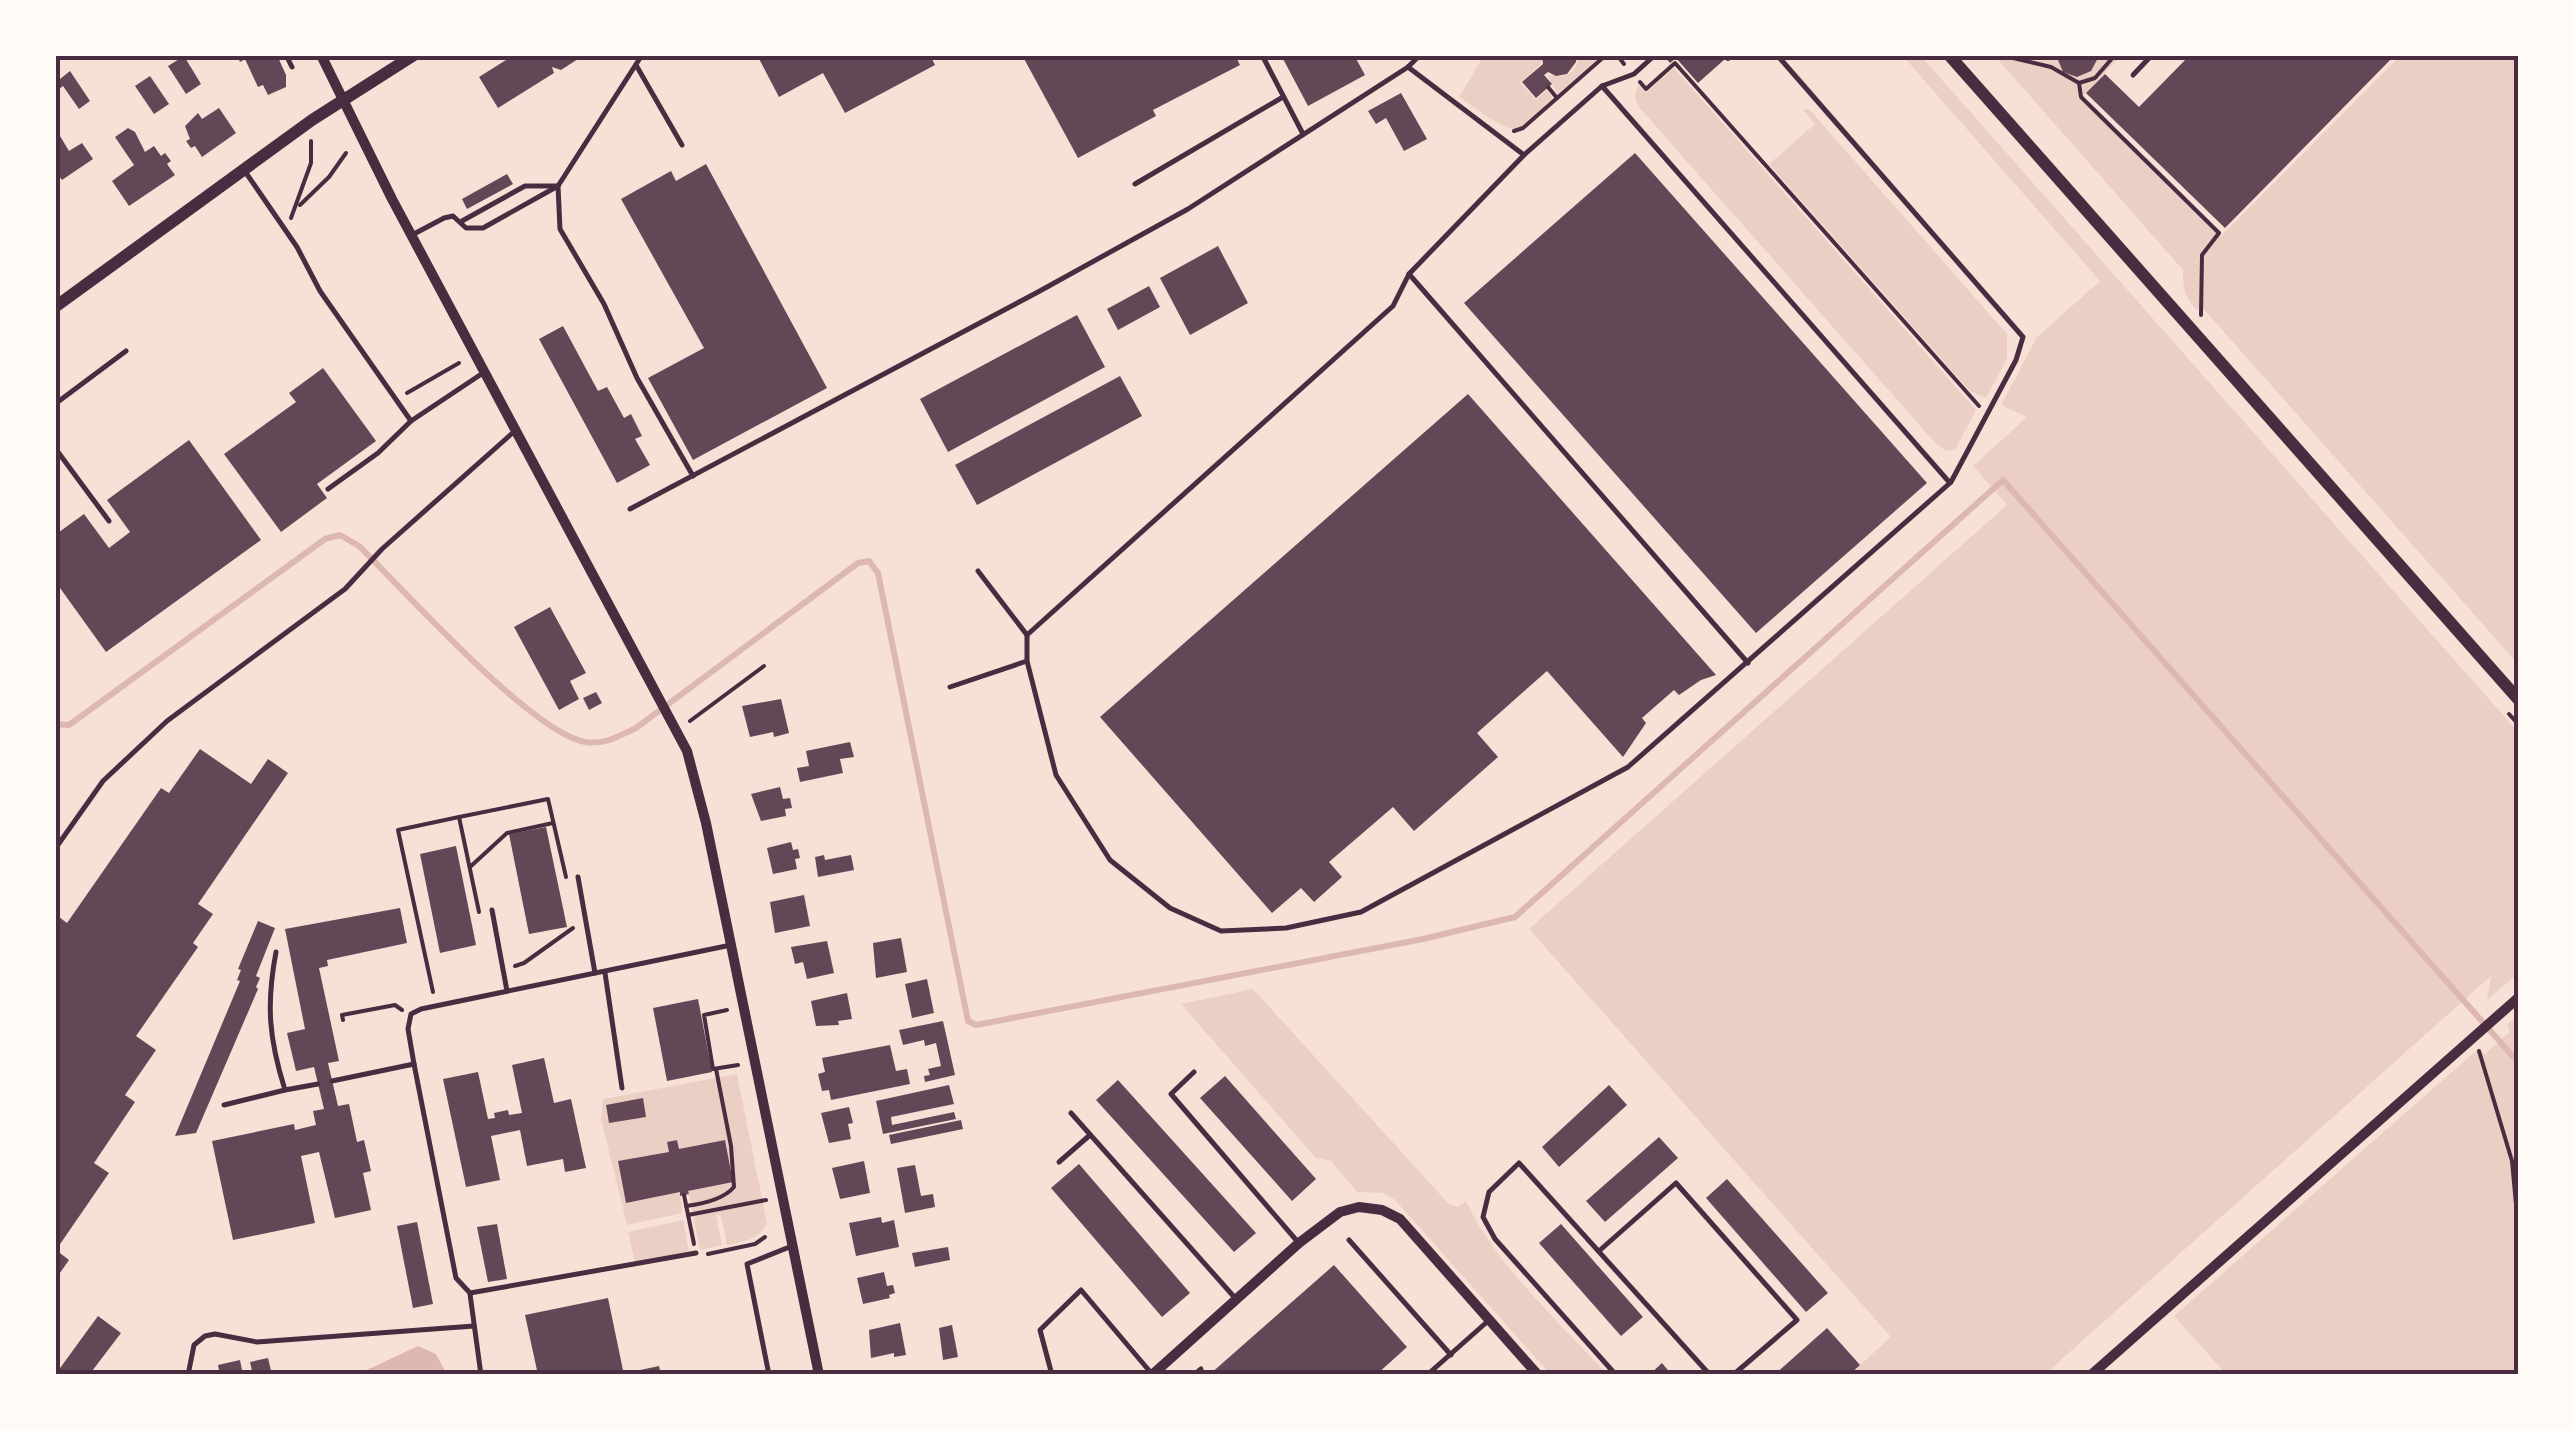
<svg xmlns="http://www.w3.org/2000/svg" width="2573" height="1430" viewBox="0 0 2573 1430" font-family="Rubik,sans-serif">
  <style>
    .green { fill: #ebcfc5 }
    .water { fill: #dcb8b0 }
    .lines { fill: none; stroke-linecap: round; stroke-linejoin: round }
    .stream { stroke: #dcb8b0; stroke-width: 6 }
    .building { fill: #644757 }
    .path { stroke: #4a2c40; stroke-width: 4 }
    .service { stroke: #4a2c40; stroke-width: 5 }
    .minor { stroke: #4a2c40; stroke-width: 10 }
    .tertiary { stroke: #4a2c40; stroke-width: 12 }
    .neatline { fill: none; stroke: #4a2c40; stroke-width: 4 }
  </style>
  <rect width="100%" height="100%" fill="#f7e1d7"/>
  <g class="green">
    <path d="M1484,55H1540L1541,64L1520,83L1536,100L1547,90L1553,98C1544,106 1528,126 1515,129C1504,131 1470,104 1459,97Z"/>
    <path d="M1578,55H1602L1558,94L1547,75C1562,77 1578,77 1578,55Z"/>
    <polygon points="1902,55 1920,55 2518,732 2518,973 2487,1000 2491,976 2044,1375 1849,1375 1891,1337 1529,929 2007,505 1973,466 2027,417 2001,405 2037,337 2100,281"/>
    <path d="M1994,55H2122L2083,96L2187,198L2185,202L2221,236L2401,55H2518V664L2201,306L2197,310C2184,296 2183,288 2183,270Z"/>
    <path d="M1674,68L1976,410L1955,450L1947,451L1937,445L1638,106C1634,99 1634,91 1640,85L1647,92Z"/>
    <polygon points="1809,109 2007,334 2007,359 1986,398 1970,391 1769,164 1815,124 1803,110"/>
    <path d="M1253,989L1448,1203L1457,1207L1466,1201C1494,1263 1561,1324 1608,1375H1551L1395,1200L1383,1193L1357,1192L1331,1161L1316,1158L1181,1004Z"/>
    <polygon points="2518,1015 2518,1375 2227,1375 2174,1316 2477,1050 2485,1054 2510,1032 2507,1025"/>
    <path d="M737,1074L767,1223C758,1240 746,1241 727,1245L721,1215H716L722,1245L700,1250L688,1191L733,1181L725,1140L679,1149L677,1140L668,1142L669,1152L618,1161L627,1203L680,1192L682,1213L627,1225L601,1119L603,1099Z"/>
    <polygon points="683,1220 689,1252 635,1263 628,1232"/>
  </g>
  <polygon class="water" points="418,1346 436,1354 447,1375 356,1375"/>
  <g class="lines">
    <path class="stream" d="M55,724L69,725L325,539L340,535L359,546C403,589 532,733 585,742C605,745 619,736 636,728L858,563L869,561L878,573L968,1021L976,1025L1423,939L1515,917L2003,480L2518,1062"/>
  </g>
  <g class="building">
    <polygon points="237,55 277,55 286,75 286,87 268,95 263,85 258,87 245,59 240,62"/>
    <polygon points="514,55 575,55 578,59 561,70 552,67 554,73 498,108 479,77"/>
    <polygon points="757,55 930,55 935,65 845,113 823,73 779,97"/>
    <polygon points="1022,55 1235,55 1240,65 1153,110 1156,116 1078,158"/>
    <polygon points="1281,55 1354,55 1365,75 1308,106"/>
    <polygon points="1542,55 1576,55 1576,62 1567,74 1556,76 1548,72 1544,75 1552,84 1536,98 1522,82 1543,64"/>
    <polygon points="1663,55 1722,55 1725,59 1698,83 1676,58 1670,63"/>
    <polygon points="2056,55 2098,55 2098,58 2091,71 2077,77 2063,72"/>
    <polygon points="2190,55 2395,55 2225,228 2086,93 2105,74 2139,107"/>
    <polygon points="184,56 201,84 186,94 168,66"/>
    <polygon points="70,71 90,101 79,109 63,86 59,89 55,83"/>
    <polygon points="150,76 169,104 154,114 135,86"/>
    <polygon points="1401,93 1427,139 1404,151 1386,118 1376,124 1368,111"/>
    <polygon points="219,108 236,133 202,157 195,146 191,148 186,141 190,139 185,126 198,113 202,119"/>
    <polygon points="128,128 135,132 145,152 154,146 161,156 165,153 171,161 167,164 175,175 129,206 112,181 134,165 115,137"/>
    <polygon points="60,136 69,151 82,143 93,159 62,180 55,171 60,164 55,157 55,140"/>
    <polygon points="1635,153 1927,483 1756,633 1464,303"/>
    <polygon points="706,164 827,388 693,460 648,378 704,348 621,199 671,171 676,181"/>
    <polygon points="507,174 513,184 467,209 462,199"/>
    <polygon points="1218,246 1248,303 1190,335 1160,278"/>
    <polygon points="1149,286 1160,307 1118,330 1107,309"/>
    <polygon points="1077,315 1105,367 948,452 920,399"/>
    <polygon points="563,326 598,391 607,387 624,418 631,414 642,436 635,439 650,465 617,483 539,339"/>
    <polygon points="323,368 376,441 317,484 327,498 281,532 224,454 296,402 289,393"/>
    <polygon points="1120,376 1142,416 977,505 955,465"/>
    <polygon points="1468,394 1716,675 1701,680 1679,695 1674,690 1642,718 1646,723 1623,757 1547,671 1477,733 1498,757 1414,831 1393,807 1329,862 1342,877 1314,902 1301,888 1272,913 1100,717"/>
    <polygon points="189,440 261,540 106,652 55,581 55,535 84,514 109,548 130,532 107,500"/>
    <polygon points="550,607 586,673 570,681 579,699 559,710 514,627"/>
    <polygon points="596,692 602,703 589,710 583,698"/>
    <polygon points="781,699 789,733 774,737 773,732 750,737 742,706"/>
    <polygon points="850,742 854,757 840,759 843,773 800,782 797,768 809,766 806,751"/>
    <polygon points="200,749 251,784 268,759 288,773 198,904 213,914 193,943 198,947 136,1036 156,1050 125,1095 135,1102 94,1163 109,1173 56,1250 69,1260 55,1280 55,914 67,923 161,788 169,793"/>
    <polygon points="780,787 783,799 790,798 792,808 785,809 786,816 761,821 751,794"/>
    <polygon points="546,827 567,927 529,934 509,834"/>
    <polygon points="791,842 793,850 798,849 800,858 795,859 797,869 773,874 767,848"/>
    <polygon points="456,846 476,945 440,953 420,854"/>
    <polygon points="824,855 825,860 851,855 854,870 818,877 815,857"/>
    <polygon points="804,895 810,926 775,933 770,902"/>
    <polygon points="400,908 407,943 327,960 328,966 319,968 339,1061 328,1063 338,1106 349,1104 357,1142 364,1140 371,1171 363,1173 371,1210 335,1218 319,1152 301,1156 315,1223 233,1240 212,1141 294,1124 295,1130 316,1125 313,1111 324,1109 314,1067 296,1071 287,1033 305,1029 285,929"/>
    <polygon points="258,921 275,928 256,976 260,978 256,987 258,989 196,1133 175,1136 240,981 237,980 241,970 238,969"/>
    <polygon points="901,938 907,972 876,978 873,943"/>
    <polygon points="827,941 834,973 807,979 803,962 795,964 791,947"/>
    <polygon points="927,979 934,1013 912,1018 905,984"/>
    <polygon points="847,993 852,1019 838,1021 839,1025 816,1026 811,1001"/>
    <polygon points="698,999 712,1072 667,1081 653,1008"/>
    <polygon points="943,1021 955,1075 925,1082 924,1076 930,1075 928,1069 941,1066 936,1043 925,1046 924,1040 903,1045 899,1030"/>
    <polygon points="890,1045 896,1071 907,1069 910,1084 831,1100 829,1090 822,1091 818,1074 825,1072 822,1058"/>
    <polygon points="544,1058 554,1103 571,1099 586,1168 565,1172 563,1159 527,1166 520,1130 491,1136 500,1180 466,1187 443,1079 478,1072 488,1119 495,1118 494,1113 508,1110 509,1115 522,1113 512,1065"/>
    <polygon points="1225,1076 1316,1179 1292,1201 1200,1098"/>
    <polygon points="1118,1080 1256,1233 1234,1252 1096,1100"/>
    <polygon points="949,1085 954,1104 891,1117 892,1125 954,1112 956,1119 883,1134 876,1101"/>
    <polygon points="1609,1085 1627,1105 1559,1167 1542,1147"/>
    <polygon points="643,1098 646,1117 609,1123 606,1105"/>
    <polygon points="849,1107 853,1123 848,1124 851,1139 829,1143 821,1113"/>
    <polygon points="961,1120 963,1129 891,1144 889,1135"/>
    <polygon points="1659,1137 1678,1158 1605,1222 1586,1201"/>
    <polygon points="677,1140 679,1149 725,1140 733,1182 688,1191 689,1194 680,1196 680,1192 626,1203 618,1161 669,1152 667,1142"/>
    <polygon points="864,1161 870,1193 840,1199 832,1168"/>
    <polygon points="1079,1164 1190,1293 1162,1317 1051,1188"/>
    <polygon points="915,1165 921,1196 933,1194 935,1207 905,1213 897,1168"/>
    <polygon points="1727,1179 1828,1293 1806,1312 1706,1198"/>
    <polygon points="881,1217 882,1223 894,1220 899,1247 856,1256 849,1223"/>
    <polygon points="417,1222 433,1304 413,1308 397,1226"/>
    <polygon points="497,1224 507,1279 488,1282 477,1227"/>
    <polygon points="1561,1224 1643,1317 1621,1336 1539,1243"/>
    <polygon points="948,1247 950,1260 915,1267 912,1253"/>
    <polygon points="1334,1265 1407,1347 1376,1375 1209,1375"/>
    <polygon points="884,1272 887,1286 893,1285 895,1293 889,1295 890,1298 863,1304 857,1278"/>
    <polygon points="608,1298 624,1375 538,1375 525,1315"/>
    <polygon points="98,1316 121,1333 89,1375 55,1375"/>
    <polygon points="900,1323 906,1355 894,1357 894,1353 871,1358 869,1330"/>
    <polygon points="952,1325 958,1357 943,1360 939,1328"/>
    <polygon points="1827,1328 1860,1365 1849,1375 1774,1375"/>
    <polygon points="268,1358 272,1375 253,1375 250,1362"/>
    <polygon points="240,1360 243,1375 220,1375 218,1365"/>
    <polygon points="1662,1363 1672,1375 1649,1375"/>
    <polygon points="659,1366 661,1375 627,1375 626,1373"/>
  </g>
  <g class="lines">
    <g class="path">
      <polyline points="1617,55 1624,64"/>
      <polyline points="1724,55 1728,59 1732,55"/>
      <polyline points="2000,55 2051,67 2079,83 2095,78 2115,55"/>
      <polyline points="1640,82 1646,89 1675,63 1979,406"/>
      <polyline points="2079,83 2081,97 2219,233 2202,255 2201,315"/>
      <polyline points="1548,87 1557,98"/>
      <polyline points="1514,131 1523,128 1606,55"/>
      <polyline points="300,205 329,177 346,153"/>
      <polyline points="291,218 311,163 311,141"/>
      <polyline points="407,393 459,363"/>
      <polyline points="2509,714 2518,724"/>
      <polyline points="690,721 764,666"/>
      <polyline points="459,817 548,799 566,877"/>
      <polyline points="470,867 507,833 553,823"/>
      <polyline points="515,966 524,963 573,928"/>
      <polyline points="433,992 398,830 459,817 479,912"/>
      <polyline points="727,1010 704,1015 713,1069 738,1065"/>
      <polyline points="343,1020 342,1015 395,1005 402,1010"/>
      <polyline points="2479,1051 2512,1161 2518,1226"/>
      <polyline points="684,1195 694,1244"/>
      <path d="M686,1206C702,1204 723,1200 734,1187L731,1146L716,1069"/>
      <polyline points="688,1215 766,1200"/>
      <polyline points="708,1254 755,1244 765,1237"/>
    </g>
    <g class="service">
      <polyline points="286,55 292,67"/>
      <polyline points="1262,55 1303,134"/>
      <polyline points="1777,55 2023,337 2016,360 1951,482"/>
      <polyline points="636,65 682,145"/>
      <polyline points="1408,67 1524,155"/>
      <polyline points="2133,75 2152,55"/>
      <polyline points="244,170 297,247 320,291 411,421 483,373"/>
      <polyline points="1135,184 1283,97"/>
      <polyline points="462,221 525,186 558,186 560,229 604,304 637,378 693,476"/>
      <polyline points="412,235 444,218 453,216 466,228 483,228 558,186 642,55"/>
      <polyline points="1409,274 1748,663"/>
      <polyline points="55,404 126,351"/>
      <polyline points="55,448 109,521"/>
      <polyline points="328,489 378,453 411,421"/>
      <polyline points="630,509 1038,292 1188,209 1408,67 1420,55"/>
      <polyline points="978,571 1027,635"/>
      <polyline points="1027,661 1056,775 1110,860 1170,908 1221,931 1286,928 1361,912 1628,767 1950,483 1602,86"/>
      <polyline points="950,687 1027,661 1027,635 1393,306 1409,274 1524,155 1602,86 1634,74 1655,55"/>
      <polyline points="55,849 103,781 167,721 345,589 382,549 517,429"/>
      <polyline points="578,877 595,973"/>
      <polyline points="492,910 507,991"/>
      <path d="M276,952C266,1005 269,1039 285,1090L318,1084"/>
      <polyline points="605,973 622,1088"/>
      <polyline points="414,1064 456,1278 470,1293 696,1253"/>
      <polyline points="1194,1072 1171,1094 1297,1241"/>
      <polyline points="332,1081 414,1064 408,1029 411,1014 421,1009 731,945"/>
      <polyline points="224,1105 285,1090"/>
      <polyline points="1071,1113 1236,1299"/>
      <polyline points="1059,1162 1090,1135"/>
      <polyline points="1349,1240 1451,1355"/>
      <polyline points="1599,1251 1676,1183 1797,1320 1733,1375"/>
      <polyline points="470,1294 481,1375"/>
      <polyline points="188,1375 194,1345 205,1336 215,1334 257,1342 474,1326"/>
      <polyline points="769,1375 747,1264 792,1246"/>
      <polyline points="1052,1375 1040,1330 1081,1290 1152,1374"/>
      <polyline points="1194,1375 1201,1369"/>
      <polyline points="1427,1375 1488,1321"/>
      <polyline points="1616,1375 1495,1239 1483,1217 1489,1192 1519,1163 1710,1375"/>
    </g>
    <g class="minor">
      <polyline points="321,55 392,199 687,751 706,823 819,1375"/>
      <polyline points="1152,1375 1299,1243 1340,1212 1359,1207 1382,1210 1400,1219 1538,1375"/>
      <polyline points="2091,1375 2518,998"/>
    </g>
    <g class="tertiary">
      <polyline points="1949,55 2518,699"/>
      <polyline points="55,307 312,120 414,55"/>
    </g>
  </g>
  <rect width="2573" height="1430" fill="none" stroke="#fffaf5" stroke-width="115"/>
  <rect x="58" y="58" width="2458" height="1314" class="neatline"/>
</svg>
